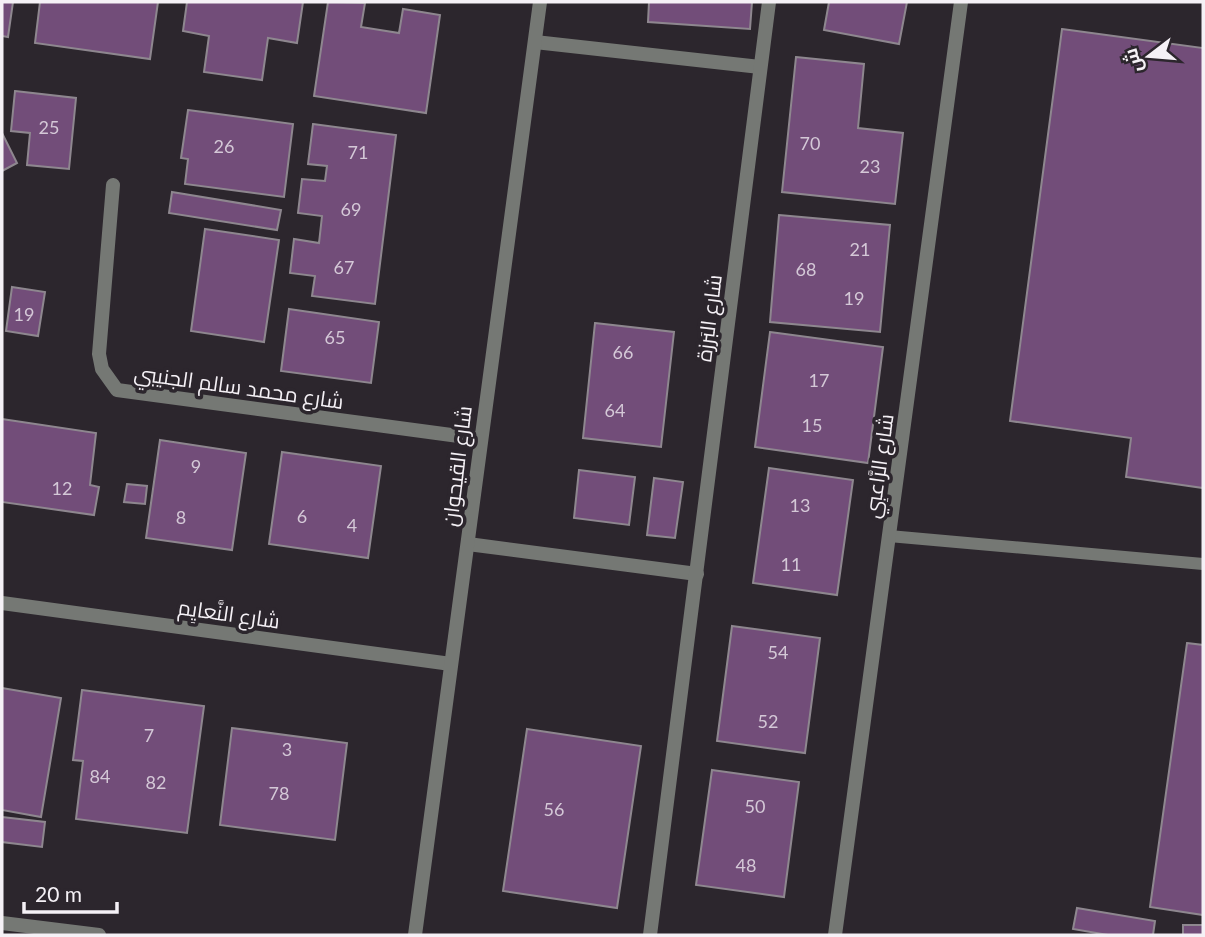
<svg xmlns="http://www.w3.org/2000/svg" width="1205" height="937" font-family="Lato,Cairo,sans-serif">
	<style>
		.building { fill: #724d79; stroke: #8e878f; stroke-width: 2 }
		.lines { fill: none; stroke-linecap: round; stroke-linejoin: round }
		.service { stroke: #757874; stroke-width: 12 }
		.minor { stroke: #757874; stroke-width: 14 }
		.labels { text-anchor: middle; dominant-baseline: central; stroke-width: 7; stroke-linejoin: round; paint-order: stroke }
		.number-label { font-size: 18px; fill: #d4c8d7 }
		.street-label { font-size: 21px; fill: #f5f1f6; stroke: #2c262d }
	</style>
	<rect width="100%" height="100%" fill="#2c262d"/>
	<g class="building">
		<path d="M2,2H13L8,37L2,36Z"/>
		<path d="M40,2H158L150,59L35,43Z"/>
		<path d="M187,2H303L297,43L268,38L262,80L204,72L209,36L183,31Z"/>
		<path d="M328,2L365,3L361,27L399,33L403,9L440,15L426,113L314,96Z"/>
		<path d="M649,2H752L750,29L648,22Z"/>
		<path d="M829,2H907L899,44L824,30Z"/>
		<path d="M1062,29L1203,48V488L1126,477L1131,438L1010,421Z"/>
		<path d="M796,57L864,64L858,128L903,133L895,204L782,192Z"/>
		<path d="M15,91L76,98L69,169L27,165L30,133L11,131Z"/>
		<path d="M188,110L293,124L284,197L185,184L188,159L181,158Z"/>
		<path d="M313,124L396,135L375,304L312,296L315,276L290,273L294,239L319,243L322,216L298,213L302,179L325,181L327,166L308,164Z"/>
		<path d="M2,133L17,163L2,171Z"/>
		<path d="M172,192L281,210L277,230L169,213Z"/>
		<path d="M779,215L890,225L880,332L770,322Z"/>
		<path d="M205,229L279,240L264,342L191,331Z"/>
		<path d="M12,287L45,292L38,336L6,331Z"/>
		<path d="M289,309L379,322L371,383L281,371Z"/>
		<path d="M595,323L674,332L661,447L583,438Z"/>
		<path d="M770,332L883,347L868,463L755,447Z"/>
		<path d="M2,419L96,433L90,485L99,487L94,515L2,502Z"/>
		<path d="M160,440L246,453L232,550L146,538Z"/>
		<path d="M282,452L381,466L368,558L269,544Z"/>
		<path d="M769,468L853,480L837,595L753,583Z"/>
		<path d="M579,470L635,477L629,525L574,518Z"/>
		<path d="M654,478L683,482L675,538L647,535Z"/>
		<path d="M127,484L147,486L145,504L124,502Z"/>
		<path d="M732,626L820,638L805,753L717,741Z"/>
		<path d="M1187,643L1203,645V915L1150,907Z"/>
		<path d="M2,688L61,698L41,817L2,810Z"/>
		<path d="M82,690L204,706L187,833L76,819L83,761L73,760Z"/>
		<path d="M232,728L347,743L335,840L220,825Z"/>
		<path d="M527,729L641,746L617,908L503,891Z"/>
		<path d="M712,770L799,782L784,897L696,885Z"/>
		<path d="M2,817L45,822L42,847L2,842Z"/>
		<path d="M1077,908L1155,921L1153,935H1108L1073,929Z"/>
		<rect x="1183" y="925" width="20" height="10"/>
	</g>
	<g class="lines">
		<path class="service" d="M889,536L1203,564"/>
		<g class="minor">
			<path d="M535,42L760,67"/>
			<path d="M113,185L99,354L102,369L117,390L481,439"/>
			<path d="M468,544L697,574"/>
			<path d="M2,603L451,664"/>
			<path d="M2,923L99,935"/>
			<path d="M415,935L540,2"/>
			<path d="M650,935L769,2"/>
			<path d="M835,935L961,2"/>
		</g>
	</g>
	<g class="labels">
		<g class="number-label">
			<text x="49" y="127">25</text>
			<text x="810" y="143">70</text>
			<text x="224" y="146">26</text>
			<text x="358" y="152">71</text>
			<text x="870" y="166">23</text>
			<text x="351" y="209">69</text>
			<text x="860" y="249">21</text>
			<text x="344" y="267">67</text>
			<text x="806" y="269">68</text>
			<text x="854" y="298">19</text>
			<text x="24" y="314">19</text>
			<text x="335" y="337">65</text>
			<text x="623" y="352">66</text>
			<text x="819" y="380">17</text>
			<text x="615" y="410">64</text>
			<text x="812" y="425">15</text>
			<text x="196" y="466">9</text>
			<text x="62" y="488">12</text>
			<text x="800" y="505">13</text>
			<text x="302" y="516">6</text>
			<text x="181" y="517">8</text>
			<text x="352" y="525">4</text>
			<text x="791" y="564">11</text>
			<text x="778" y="652">54</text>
			<text x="768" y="721">52</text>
			<text x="149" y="735">7</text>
			<text x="287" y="749">3</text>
			<text x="100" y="776">84</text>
			<text x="156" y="782">82</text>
			<text x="279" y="793">78</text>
			<text x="755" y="806">50</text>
			<text x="554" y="809">56</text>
			<text x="746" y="865">48</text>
		</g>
		<g class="street-label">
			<text transform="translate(708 318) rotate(-83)">شارع البَرزة</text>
			<text transform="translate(239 386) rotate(8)">شارع محمد سالم الجنيبي</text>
			<text transform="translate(456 466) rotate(-83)">شارع القيحوان</text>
			<text transform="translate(878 466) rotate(-82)">شارع الرَّاعبِي</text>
			<text transform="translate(229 613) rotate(8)">شارع النَّعايِم</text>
		</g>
	</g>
	<rect width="1205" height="937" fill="none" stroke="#f5f1f6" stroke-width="7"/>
	<g transform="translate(1149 56) rotate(254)" stroke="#2c262d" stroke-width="5" paint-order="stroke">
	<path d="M0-5L12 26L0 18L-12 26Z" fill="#f5f1f6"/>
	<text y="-10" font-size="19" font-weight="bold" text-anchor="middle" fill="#f5f1f6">ش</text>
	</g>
	<path d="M24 902v10h93v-10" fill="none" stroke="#f5f1f6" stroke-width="3.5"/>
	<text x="35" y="902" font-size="21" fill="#f5f1f6" stroke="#2c262d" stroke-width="5" paint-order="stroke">20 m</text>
</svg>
